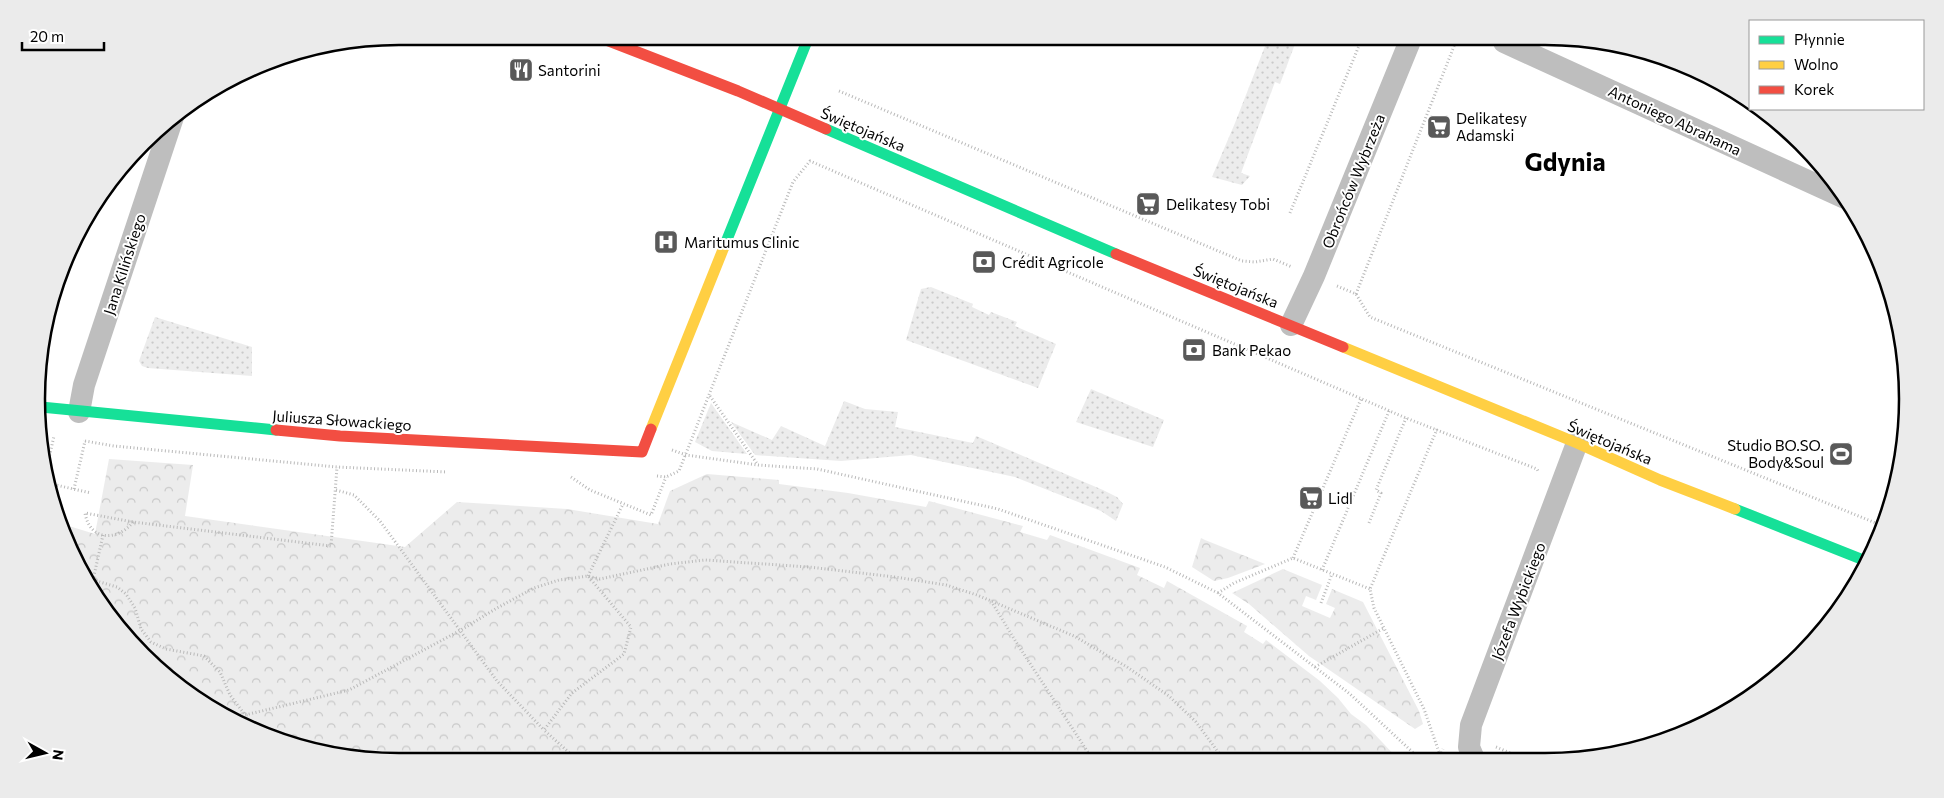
<svg xmlns="http://www.w3.org/2000/svg" width="1944" height="798" font-family="Commissioner,sans-serif">
	<style>
		.grass { fill: url(#grass-dots) }
		.forest { fill: url(#forest-crowns) }
		.lines { fill: none; stroke-linecap: round; stroke-linejoin: round }
		.path { stroke: #b9b9b9; stroke-width: 3; stroke-dasharray: 1 2.5; stroke-linecap: butt }
		.street { stroke: #bebebe; stroke-width: 22 }
		.fast { stroke: #16e098; stroke-width: 11 }
		.slow { stroke: #ffcf43; stroke-width: 11 }
		.jam { stroke: #f24e42; stroke-width: 11 }
		.labels { text-anchor: middle; dominant-baseline: central; stroke-width: 4; stroke-linejoin: round; paint-order: stroke }
		.poi-label { font-size: 15px; fill: #000; stroke: #fff; text-anchor: start }
		.street-label { font-size: 15px; fill: #000; stroke: #fff }
		.town-label { font-size: 25px; font-weight: bold; fill: #000; stroke: #fff }
		.rim { fill: none; stroke: #000; stroke-width: 2.5 }
	</style>
	<defs>
		<pattern id="grass-dots" width="8" height="8" patternUnits="userSpaceOnUse" patternTransform="scale(1.25)"><rect width="8" height="8" fill="#ececec"/><path d="M2 2h.1M6 6h.1" fill="none" stroke="#c9c9c9" stroke-width="1.8" stroke-linecap="round"/></pattern>
		<pattern id="forest-crowns" width="20" height="18" patternUnits="userSpaceOnUse" patternTransform="scale(1.25)"><rect width="20" height="18" fill="#ececec"/><path d="M2 6a3 3 0 1 1 6 0M12 15a3 3 0 1 1 6 0" fill="none" stroke="#c9c9c9"/></pattern>
	</defs>
	<rect width="100%" height="100%" fill="#fff"/>
	<g class="grass">
		<path d="M1269,36H1298L1280,84L1275,82L1241,173L1250,176L1242,185L1212,177L1235,123Z"/>
		<path d="M931,287L973,304L972,307L989,315L991,312L1017,322L1015,326L1056,344L1038,388L906,340L921,289Z"/>
		<path d="M155,317L252,347V376L148,368L142,366L139,361Z"/>
		<path d="M1091,389L1164,420L1153,447L1076,422Z"/>
		<path d="M844,401L865,409L898,412L895,427L973,443L976,436L1103,490L1117,497L1123,504L1116,521L1101,511L1015,477L911,455L841,461L755,455L731,422L772,440L781,426L825,446Z"/>
		<path d="M711,403L747,454L712,451L695,442Z"/>
	</g>
	<g class="forest">
		<path d="M109,459L193,465L185,516L405,547L457,502L567,509L658,524L670,491L707,474L779,480V484L848,493L926,507L929,501L1023,526L1020,532L1047,540L1050,535L1140,568L1137,575L1164,588L1167,581L1247,626L1244,632L1263,644L1266,640L1320,681L1338,698L1351,714L1366,725L1398,759L399,762L283,743L178,687L97,600L64,538L59,523L95,534Z"/>
		<path d="M1201,538L1205,540L1265,564L1228,578L1214,581L1192,567Z"/>
		<path d="M1283,569L1322,585L1316,600L1306,596L1302,606L1330,618L1335,608L1326,604L1332,589L1363,602L1419,711L1423,724L1415,729L1309,656L1249,604L1232,593Z"/>
	</g>
	<g class="lines">
		<g class="path">
			<path d="M839,91L1242,261L1255,262L1273,259L1292,267"/>
			<path d="M1290,213L1363,36"/>
			<path d="M1337,286L1356,294L1370,317L1883,526"/>
			<path d="M1356,294L1458,36"/>
			<path d="M710,396L758,465"/>
			<path d="M1437,429L1370,589L1374,608L1424,709L1440,755"/>
			<path d="M85,441L114,446L337,467L447,472"/>
			<path d="M672,450L686,455L758,465L817,469L998,509L1165,567L1218,593L1350,694L1420,759"/>
			<path d="M45,476L54,436"/>
			<path d="M657,476L666,477L679,471L793,182L810,161L1406,418L1537,469L1538,471"/>
			<path d="M571,477L590,490L651,515L666,477"/>
			<path d="M47,483L91,493"/>
			<path d="M74,489L85,441"/>
			<path d="M336,490L354,495L380,521L497,681L544,730"/>
			<path d="M133,522C118,541 90,542 85,513L133,522L331,546L337,467"/>
			<path d="M1369,523L1381,493L1376,490L1406,418"/>
			<path d="M103,535L93,580L117,587L126,594L135,608L141,629L151,642L166,649L204,656L220,672L230,695L245,715"/>
			<path d="M1293,558L1361,399"/>
			<path d="M1322,570L1389,411"/>
			<path d="M588,576L623,504"/>
			<path d="M87,581L93,580"/>
			<path d="M1218,593L1234,583L1293,558L1370,589"/>
			<path d="M1321,603L1332,574"/>
			<path d="M993,604L1016,642L1093,760"/>
			<path d="M1315,667L1384,628"/>
			<path d="M242,721L245,715L349,690L461,630L497,608L534,588L559,580L588,576L600,579L670,564L705,560L809,567L895,577L946,585L977,595L1074,636L1127,667L1169,696L1196,722L1224,760"/>
			<path d="M1496,747L1525,759"/>
			<path d="M374,758L411,754L444,762"/>
			<path d="M1439,759L1443,749"/>
			<path d="M573,761L574,757L544,730L572,693L624,654L631,627L588,576"/>
			<path d="M757,761L790,759L798,761"/>
		</g>
		<g class="street">
			<path d="M1504,42L1845,198"/>
			<path d="M1291,325L1314,276L1412,36"/>
			<path d="M79,412L84,385L173,117"/>
			<path d="M1474,759L1469,747L1471,725L1577,443"/>
		</g>
		<g class="fast">
			<path d="M826,129L1116,254"/>
			<path d="M724,247L809,36"/>
			<path d="M41,407L276,430"/>
			<path d="M1735,509L1866,561"/>
		</g>
		<g class="slow">
			<path d="M1343,347L1577,443L1660,480L1735,509"/>
			<path d="M651,429L724,247"/>
		</g>
		<g class="jam">
			<path d="M596,36L738,91L826,129"/>
			<path d="M1116,254L1343,347"/>
			<path d="M276,430L340,436L642,452L651,429"/>
		</g>
	</g>
	<defs>
		<symbol id="restaurant-square" viewBox="-11 -11 22 22"><rect x="-9" y="-9" width="18" height="18" rx="4" fill="#595959" stroke="#fff"/><path d="M-5-6h1v4h1v-4h1v4h1v-4h1v5L-1.5 .5V6h-2V.5L-5-1ZM5-6V6H3V1.5H1.5Q1.5-4 5-6Z" fill="#fff"/></symbol>
		<symbol id="supermarket-square" viewBox="-11 -11 22 22"><rect x="-9" y="-9" width="18" height="18" rx="4" fill="#595959" stroke="#fff"/><path d="M-6-5.5h2.5l.6 2H6L4.5 2H-2.5L-4.4-4H-6ZM-1.5 3.2a1.3 1.3 0 1 0 .1 0ZM3 3.2a1.3 1.3 0 1 0 .1 0Z" fill="#fff"/></symbol>
		<symbol id="hospital-square" viewBox="-11 -11 22 22"><rect x="-9" y="-9" width="18" height="18" rx="4" fill="#595959" stroke="#fff"/><path d="M-5-5h3v3.5h4V-5h3V5h-3V1.5h-4V5h-3Z" fill="#fff"/></symbol>
		<symbol id="bank-square" viewBox="-11 -11 22 22"><rect x="-9" y="-9" width="18" height="18" rx="4" fill="#595959" stroke="#fff"/><path d="M-6-4H6V4H-6ZM0-2.3a2.3 2.3 0 1 0 0 4.6a2.3 2.3 0 1 0 0-4.6Z" fill="#fff"/></symbol>
		<symbol id="stadium-square" viewBox="-11 -11 22 22"><rect x="-9" y="-9" width="18" height="18" rx="4" fill="#595959" stroke="#fff"/><path d="M0-5a6.5 5 0 1 0 0 10a6.5 5 0 1 0 0-10ZM-3.5-1.8h7v3.6h-7Z" fill="#fff"/></symbol>
	</defs>
	<g fill-rule="evenodd">
		<use href="#restaurant-square" x="507" y="56" width="28" height="28"/>
		<use href="#supermarket-square" x="1425" y="113" width="28" height="28"/>
		<use href="#supermarket-square" x="1134" y="190" width="28" height="28"/>
		<use href="#hospital-square" x="652" y="228" width="28" height="28"/>
		<use href="#bank-square" x="970" y="248" width="28" height="28"/>
		<use href="#bank-square" x="1180" y="336" width="28" height="28"/>
		<use href="#stadium-square" x="1827" y="440" width="28" height="28"/>
		<use href="#supermarket-square" x="1297" y="484" width="28" height="28"/>
	</g>
	<g class="labels">
		<g class="poi-label">
			<text x="538" y="70">Santorini</text>
			<text x="1456" y="118">Delikatesy<tspan x="1456" dy="17">Adamski</tspan></text>
			<text x="1166" y="204">Delikatesy Tobi</text>
			<text x="684" y="242">Maritumus Clinic</text>
			<text x="1002" y="262">Crédit Agricole</text>
			<text x="1212" y="350">Bank Pekao</text>
			<text x="1824" y="445" text-anchor="end">Studio BO.SO.<tspan x="1824" dy="17">Body&amp;Soul</tspan></text>
			<text x="1328" y="498">Lidl</text>
		</g>
		<g class="street-label">
			<text transform="translate(1675 120) rotate(25)">Antoniego Abrahama</text>
			<text transform="translate(863 129) rotate(23)">Świętojańska</text>
			<text transform="translate(1353 181) rotate(-68)">Obrońców Wybrzeża</text>
			<text transform="translate(124 264) rotate(-72)">Jana Kilińskiego</text>
			<text transform="translate(1236 286) rotate(22)">Świętojańska</text>
			<text transform="translate(342 420) rotate(4)">Juliusza Słowackiego</text>
			<text transform="translate(1610 442) rotate(23)">Świętojańska</text>
			<text transform="translate(1518 601) rotate(-69)">Józefa Wybickiego</text>
		</g>
		<g class="town-label">
			<text x="1565" y="161">Gdynia</text>
		</g>
	</g>
	<path d="M0 0H1944V798H0ZM399 45H1545A354 354 0 0 1 1899 399V399A354 354 0 0 1 1545 753H399A354 354 0 0 1 45 399V399A354 354 0 0 1 399 45Z" fill="#ebebeb" fill-rule="evenodd"/>
	<path class="rim" d="M399 45H1545A354 354 0 0 1 1899 399V399A354 354 0 0 1 1545 753H399A354 354 0 0 1 45 399V399A354 354 0 0 1 399 45Z"/>
	<rect x="1749" y="20" width="175" height="90" fill="#ffffff" stroke="#999999"/>
	<rect x="1759" y="36" width="25" height="8" fill="#16e098" stroke="#999999"/>
	<text x="1794" y="45" font-size="15" fill="#000000">Płynnie</text>
	<rect x="1759" y="61" width="25" height="8" fill="#ffcf43" stroke="#999999"/>
	<text x="1794" y="70" font-size="15" fill="#000000">Wolno</text>
	<rect x="1759" y="86" width="25" height="8" fill="#f24e42" stroke="#999999"/>
	<text x="1794" y="95" font-size="15" fill="#000000">Korek</text>
	<g transform="translate(45 753) rotate(98)" stroke="#ffffff" stroke-width="4" paint-order="stroke">
	<path d="M0-4L9 19L0 12L-9 19Z" fill="#000000"/>
	<text y="-8" font-size="14" font-weight="bold" text-anchor="middle" fill="#000000">N</text>
	</g>
	<path d="M22 42v8h82v-8" fill="none" stroke="#000000" stroke-width="2.5"/>
	<text x="30" y="42" font-size="15" fill="#000000" stroke="#ffffff" stroke-width="4" paint-order="stroke">20 m</text>
</svg>
